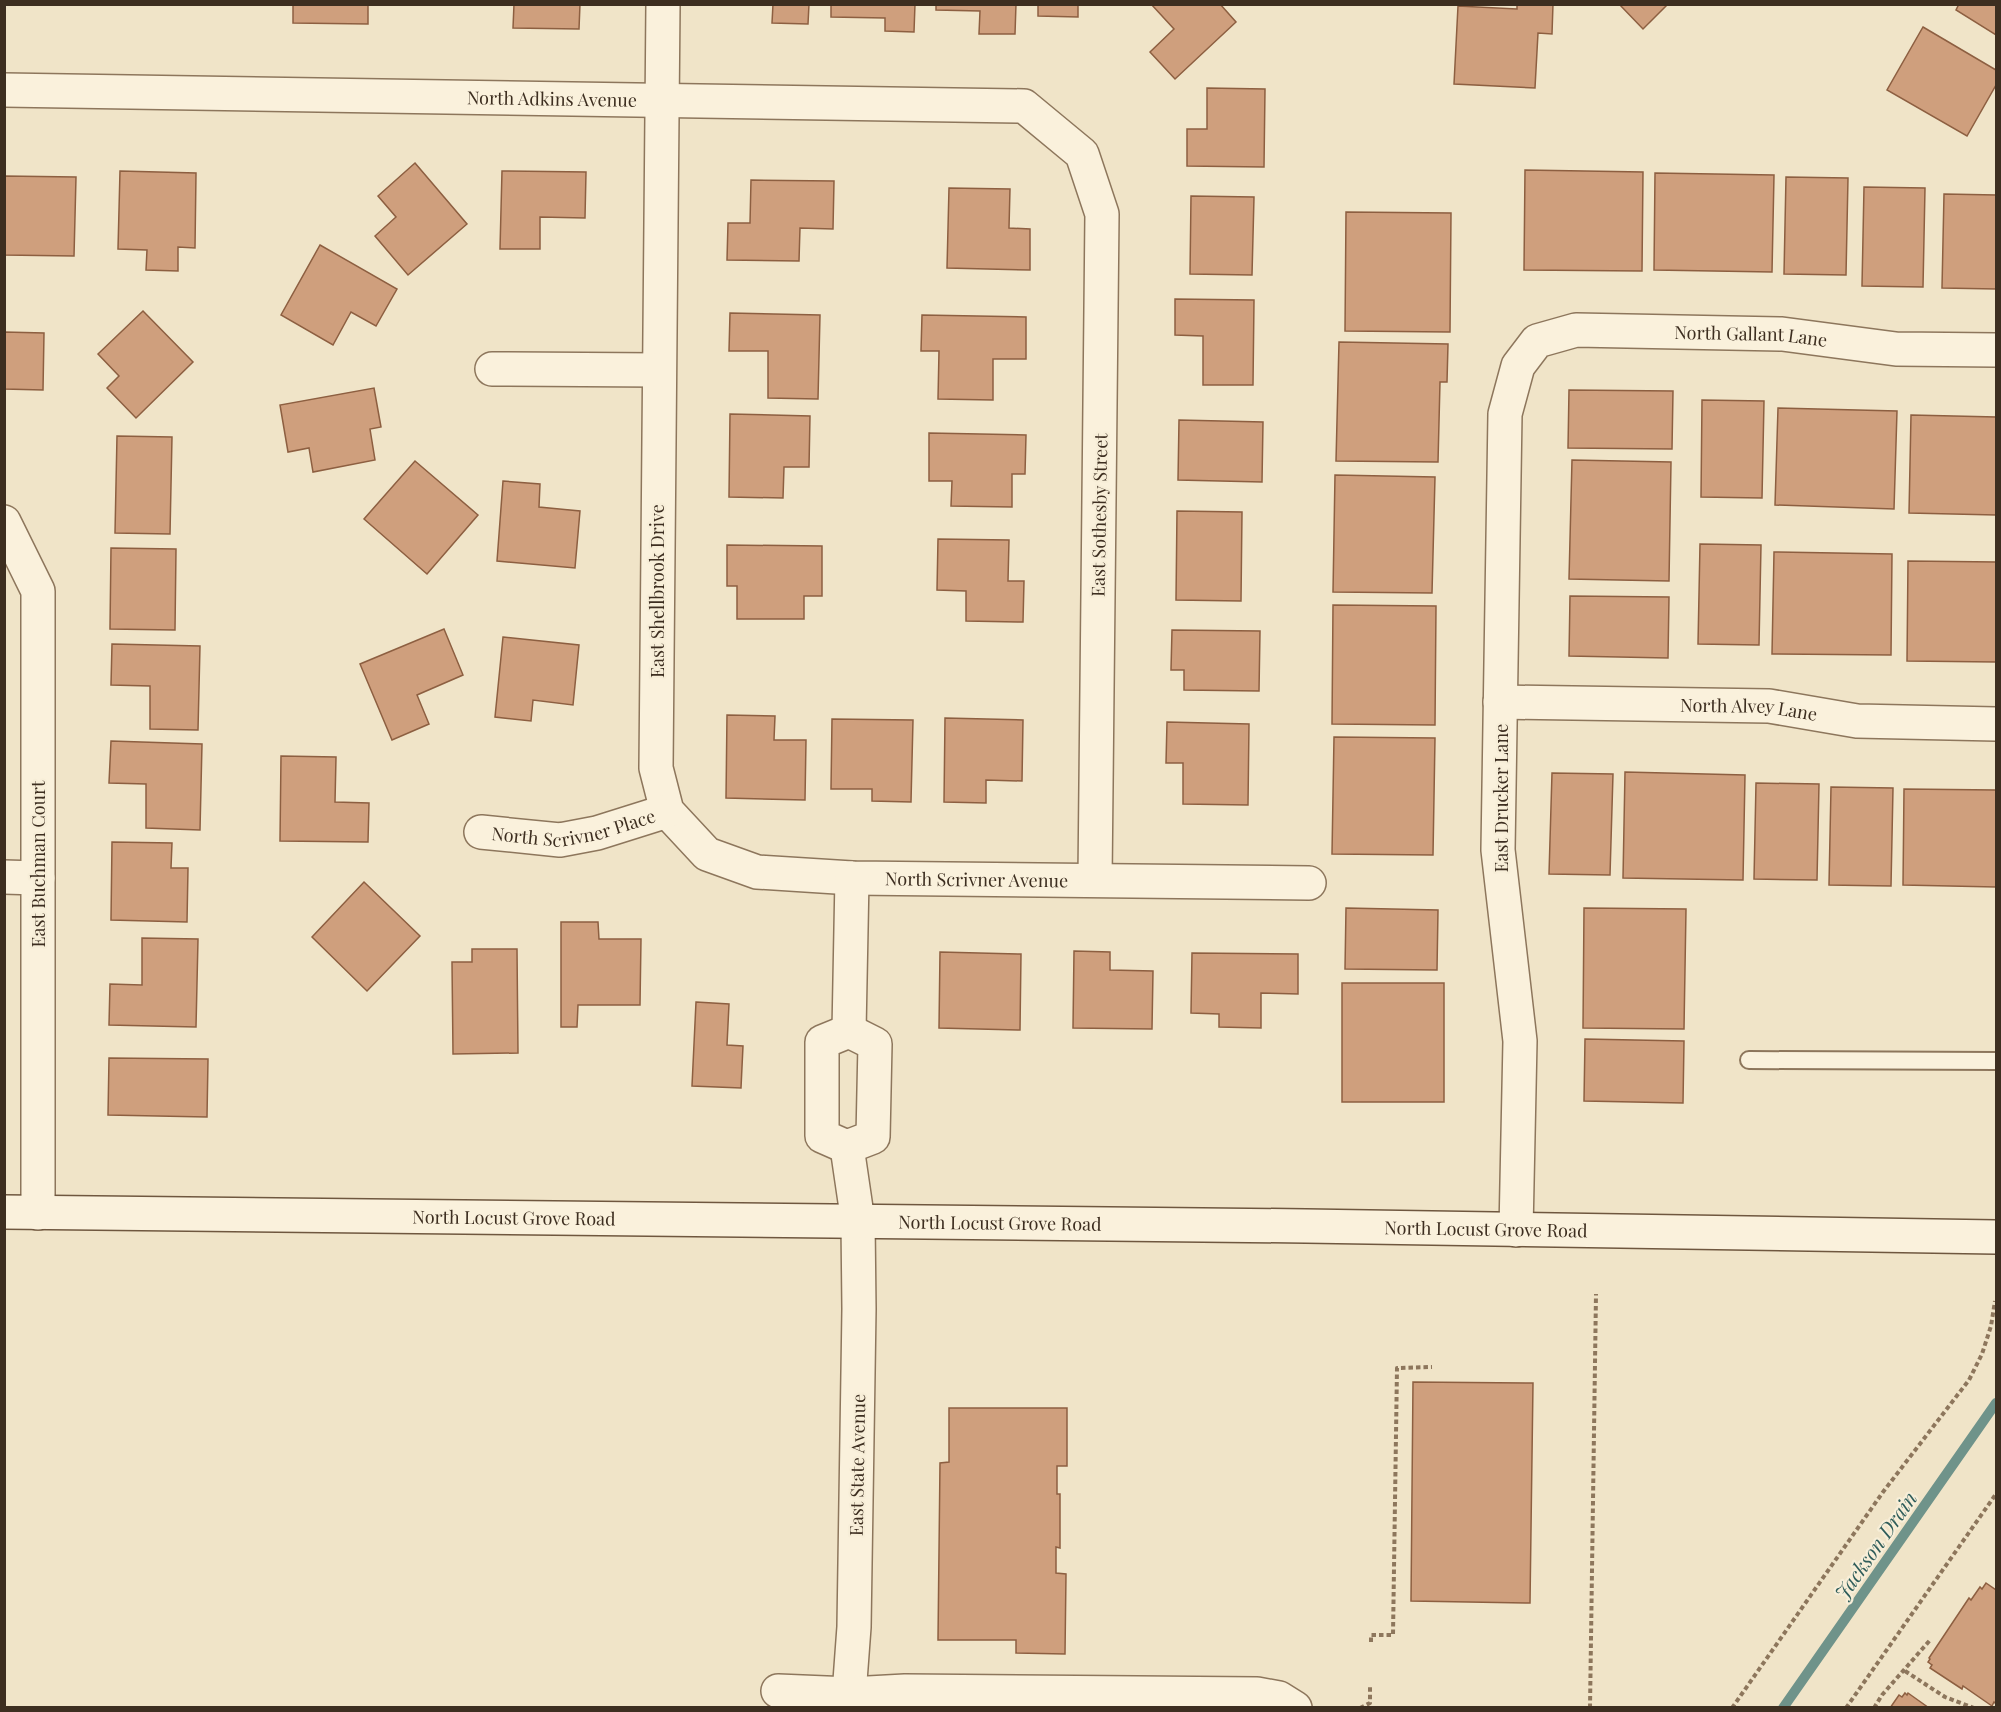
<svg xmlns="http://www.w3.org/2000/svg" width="2001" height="1712" font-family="'Playfair Display',serif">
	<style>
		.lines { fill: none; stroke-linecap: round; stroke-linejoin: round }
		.stream { stroke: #6f938a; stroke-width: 10 }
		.building { fill: #cf9f7d; stroke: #8d5f41; stroke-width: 1.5 }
		.lane-casing { stroke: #8d765c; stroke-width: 20 }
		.street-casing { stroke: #8d765c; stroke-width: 36 }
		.secondary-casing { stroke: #6f573f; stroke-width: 36 }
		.path { stroke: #8d765c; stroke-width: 4; stroke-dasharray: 4.5 3; stroke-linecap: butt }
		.lane { stroke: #faf1dc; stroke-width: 16 }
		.street { stroke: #faf1dc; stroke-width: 33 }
		.secondary { stroke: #faf1dc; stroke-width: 33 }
		.labels { text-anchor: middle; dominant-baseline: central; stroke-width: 4.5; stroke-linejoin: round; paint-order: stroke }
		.street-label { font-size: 18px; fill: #3d2e20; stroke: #f7eed8 }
		.water-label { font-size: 20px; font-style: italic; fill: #2f5d5a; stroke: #f7eed8 }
	</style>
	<rect width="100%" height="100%" fill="#f0e4c8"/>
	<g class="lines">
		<path class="stream" d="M1783,1708L1996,1403"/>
	</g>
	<g class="building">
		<path d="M293,4H368V24L293,23Z"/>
		<path d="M514,4H580L579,29L513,28Z"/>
		<path d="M773,4H809L808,24L772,23Z"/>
		<path d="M831,4H915L914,32L885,31V18L831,17Z"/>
		<path d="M936,4H1016L1015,34H979L980,11L936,10Z"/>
		<path d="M1038,4H1078V17L1038,16Z"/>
		<path d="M1151,4H1220L1236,22L1175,79L1150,52L1174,29Z"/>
		<path d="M1517,4H1553L1552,34L1538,33L1535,88L1454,84L1458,6L1517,9Z"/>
		<path d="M1619,4H1668L1643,29Z"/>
		<path d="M1959,4H1996V35L1956,10Z"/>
		<path d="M1923,27L1996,70V85L1967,136L1887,90Z"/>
		<path d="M1207,88L1265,89L1264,167L1187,166V129H1207Z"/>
		<path d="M415,163L467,224L408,275L375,236L396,217L378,196Z"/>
		<path d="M1525,170L1643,172L1642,271L1524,270Z"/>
		<path d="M120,171L196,173L195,248L178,247V271L146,270L147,250L118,249Z"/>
		<path d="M502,171L586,172L585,218L540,217V249H500Z"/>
		<path d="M1655,173L1774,175L1772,272L1654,270Z"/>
		<path d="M4,176L76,177L74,256L4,255Z"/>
		<path d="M1786,177L1848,178L1846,275L1784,274Z"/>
		<path d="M751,180L834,181L833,229L800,228L799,261L727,260L728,223H750Z"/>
		<path d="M1864,187L1925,188L1923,287L1862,286Z"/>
		<path d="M949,188L1010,189L1009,228L1030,229V270L947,268Z"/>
		<path d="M1944,194L1996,195V289L1942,288Z"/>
		<path d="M1191,196L1254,197L1252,275L1190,274Z"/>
		<path d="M1346,212L1451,213L1450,332L1345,331Z"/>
		<path d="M320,245L397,289L376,326L351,312L333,345L281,315Z"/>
		<path d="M1175,299L1254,300L1253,385H1203V336L1175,335Z"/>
		<path d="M143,311L193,362L136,418L107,388L119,376L98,354Z"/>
		<path d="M730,313L820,315L818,399L768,398V351H729Z"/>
		<path d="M922,315L1026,317V359H993V400L938,399L939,351H921Z"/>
		<path d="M4,332L44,333L43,390L4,389Z"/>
		<path d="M1339,342L1448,344L1447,382H1440L1438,462L1336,461Z"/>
		<path d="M374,388L381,427L370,429L375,460L313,472L309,448L288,452L280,405Z"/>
		<path d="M1569,390L1673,391L1672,449L1568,448Z"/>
		<path d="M1702,400L1764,401L1762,498L1701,497Z"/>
		<path d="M1778,408L1897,411L1894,509L1775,505Z"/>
		<path d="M730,414L810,416L809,467H784L783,498L729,497Z"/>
		<path d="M1911,415L1996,417V515L1909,513Z"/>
		<path d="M1179,420L1263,422L1262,482L1178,480Z"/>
		<path d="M929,433L1026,435L1025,474H1012V507L951,506L952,481H929Z"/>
		<path d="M117,436L172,437L170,534L115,533Z"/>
		<path d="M1572,460L1671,462L1669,581L1569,579Z"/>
		<path d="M415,461L478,515L427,574L364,519Z"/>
		<path d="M1335,475L1435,477L1432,593L1333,592Z"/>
		<path d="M503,481L540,484L539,507L580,511L575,568L497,561Z"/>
		<path d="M1177,511L1242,512L1241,601L1176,600Z"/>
		<path d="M938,539L1009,540L1008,581H1024L1023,622L966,621V591L937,590Z"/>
		<path d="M1700,544L1761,545L1759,645L1698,644Z"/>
		<path d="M727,545L822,546V596H804V619H737V586H727Z"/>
		<path d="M111,548L176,549L175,630L110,629Z"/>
		<path d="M1774,552L1892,554L1891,655L1772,654Z"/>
		<path d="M1908,561L1996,562V662L1907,661Z"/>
		<path d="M1570,596L1669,597L1668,658L1569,656Z"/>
		<path d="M1333,605L1436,606L1435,725L1332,724Z"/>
		<path d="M444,629L463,675L417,695L429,724L392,740L360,664Z"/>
		<path d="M1172,630L1260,631L1259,691L1184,690V670H1171Z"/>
		<path d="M503,637L579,645L573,705L533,700L531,721L495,717Z"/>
		<path d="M112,644L200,646L198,730L150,729V686L111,685Z"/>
		<path d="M727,715L775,716L774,740H806L805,800L726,798Z"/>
		<path d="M945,718L1023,720L1022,781L986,780V803L944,802Z"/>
		<path d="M832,719L913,720L911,802L872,801V789H831Z"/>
		<path d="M1167,722L1249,724L1248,805L1183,804V763H1166Z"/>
		<path d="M1334,737L1435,738L1433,855L1332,854Z"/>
		<path d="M111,741L202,744L200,830L146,828V784L109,783Z"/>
		<path d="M281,756L336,757L335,802L369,803L368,842L280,841Z"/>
		<path d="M1625,772L1745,775L1743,880L1623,878Z"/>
		<path d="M1552,773L1613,774L1610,875L1549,874Z"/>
		<path d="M1756,783L1819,784L1817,880L1754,879Z"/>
		<path d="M1831,787L1893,788L1891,886L1829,885Z"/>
		<path d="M1904,789L1996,790V887L1903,885Z"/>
		<path d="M112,842L172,843L171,868H188L187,922L111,920Z"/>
		<path d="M364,882L420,936L367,991L312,937Z"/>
		<path d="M1346,908L1438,910L1437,970L1345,969Z"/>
		<path d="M1584,908L1686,909L1684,1029L1583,1028Z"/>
		<path d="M561,922H598L599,939H641L640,1005H578L577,1027H561Z"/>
		<path d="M142,938L198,939L196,1027L109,1025L110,984L142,985Z"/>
		<path d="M472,949H517L518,1053L453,1054L452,962H472Z"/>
		<path d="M1074,951L1110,952V970L1153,971L1152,1029L1073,1028Z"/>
		<path d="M940,952L1021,954L1020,1030L939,1028Z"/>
		<path d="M1192,953L1298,954V994L1261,993V1028L1219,1027V1014L1191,1013Z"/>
		<rect x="1342" y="983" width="102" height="119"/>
		<path d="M696,1002L729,1004L727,1045L743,1046L741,1088L692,1086Z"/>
		<path d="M1585,1039L1684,1041L1683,1103L1584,1101Z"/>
		<path d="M109,1058L208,1059L207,1117L108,1115Z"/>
		<path d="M1413,1382L1533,1383L1530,1603L1411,1601Z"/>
		<path d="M949,1408H1067V1466H1057V1494H1060V1548L1056,1547V1573L1066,1574L1065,1654L1016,1653V1640H938L940,1463L949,1462Z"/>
		<path d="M1986,1583L1996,1590V1704L1994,1702L1992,1706L1963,1686L1962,1689L1930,1668L1932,1665L1928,1662L1930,1659L1929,1658L1969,1598L1971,1600L1980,1587L1982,1589Z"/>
		<path d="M1905,1693L1907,1695L1908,1693L1929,1708H1890L1899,1695L1902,1697Z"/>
	</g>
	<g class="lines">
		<defs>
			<path id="lane" d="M1749,1060L1996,1061"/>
			<g id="street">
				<path id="s1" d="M663,4L656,768L667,811L707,854L757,872L852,878L1309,883"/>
				<path id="s2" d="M4,90L1024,106L1082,154L1102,214L1095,880"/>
				<path d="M492,369L659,370"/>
				<path d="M4,522L38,591V1213"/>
				<path id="s3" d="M1500,702L1769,706L1857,721L1996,724"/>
				<path id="s4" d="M481,832L560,840L597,833L667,811"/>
				<path d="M4,877L38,878"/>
				<path d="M849,1031L875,1044L873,1137L847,1147L822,1136V1042Z"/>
				<path d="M849,1031L852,878"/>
				<path d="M847,1147L858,1222L859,1309L854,1627L848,1708"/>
				<path id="s5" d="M1516,1230L1520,1041L1498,850L1505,414L1518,366L1537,341L1576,330L1782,334L1896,349L1996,350"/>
				<path d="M778,1691L850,1694L905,1691L1257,1694L1279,1698L1295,1708"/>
			</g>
			<g id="secondary">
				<path id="s6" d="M4,1212L1306,1226L1996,1237"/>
			</g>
		</defs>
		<use href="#lane" class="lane-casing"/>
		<use href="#street" class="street-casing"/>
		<use href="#secondary" class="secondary-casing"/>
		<g class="path">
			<path d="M1371,1642V1635H1393L1397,1368L1432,1367"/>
			<path d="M1905,1671L1945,1697L1974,1708"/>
			<path d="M1360,1708L1370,1703V1686"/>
			<path d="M1590,1708L1596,1294"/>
			<path d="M1732,1708L1883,1492L1969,1380L1982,1354L1991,1326L1995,1301"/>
			<path d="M1846,1708L1996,1494"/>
			<path d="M1874,1708L1882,1695L1931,1639"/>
		</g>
		<use href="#lane" class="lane"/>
		<use href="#street" class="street"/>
		<use href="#secondary" class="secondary"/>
	</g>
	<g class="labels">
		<g class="street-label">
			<text stroke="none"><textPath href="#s2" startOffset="548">North Adkins Avenue</textPath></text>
			<text stroke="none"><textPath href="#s5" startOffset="1114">North Gallant Lane</textPath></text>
			<text transform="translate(1099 515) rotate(-89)">East Sothesby Street</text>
			<text transform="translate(657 591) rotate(-90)">East Shellbrook Drive</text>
			<text stroke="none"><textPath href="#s3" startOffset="249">North Alvey Lane</textPath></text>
			<text transform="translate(1501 798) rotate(-90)">East Drucker Lane</text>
			<text stroke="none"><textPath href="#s4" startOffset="94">North Scrivner Place</textPath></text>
			<text transform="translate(38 864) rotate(-90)">East Buchman Court</text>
			<text stroke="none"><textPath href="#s1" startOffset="1140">North Scrivner Avenue</textPath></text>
			<text stroke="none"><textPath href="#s6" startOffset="510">North Locust Grove Road</textPath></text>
			<text stroke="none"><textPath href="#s6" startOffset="996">North Locust Grove Road</textPath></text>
			<text stroke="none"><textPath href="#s6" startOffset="1482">North Locust Grove Road</textPath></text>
			<text transform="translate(857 1465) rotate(-89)">East State Avenue</text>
		</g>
		<g class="water-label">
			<text transform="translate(1875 1545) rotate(-55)">Jackson Drain</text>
		</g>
	</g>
	<rect width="2001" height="1712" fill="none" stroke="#3d2e20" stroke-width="12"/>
</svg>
